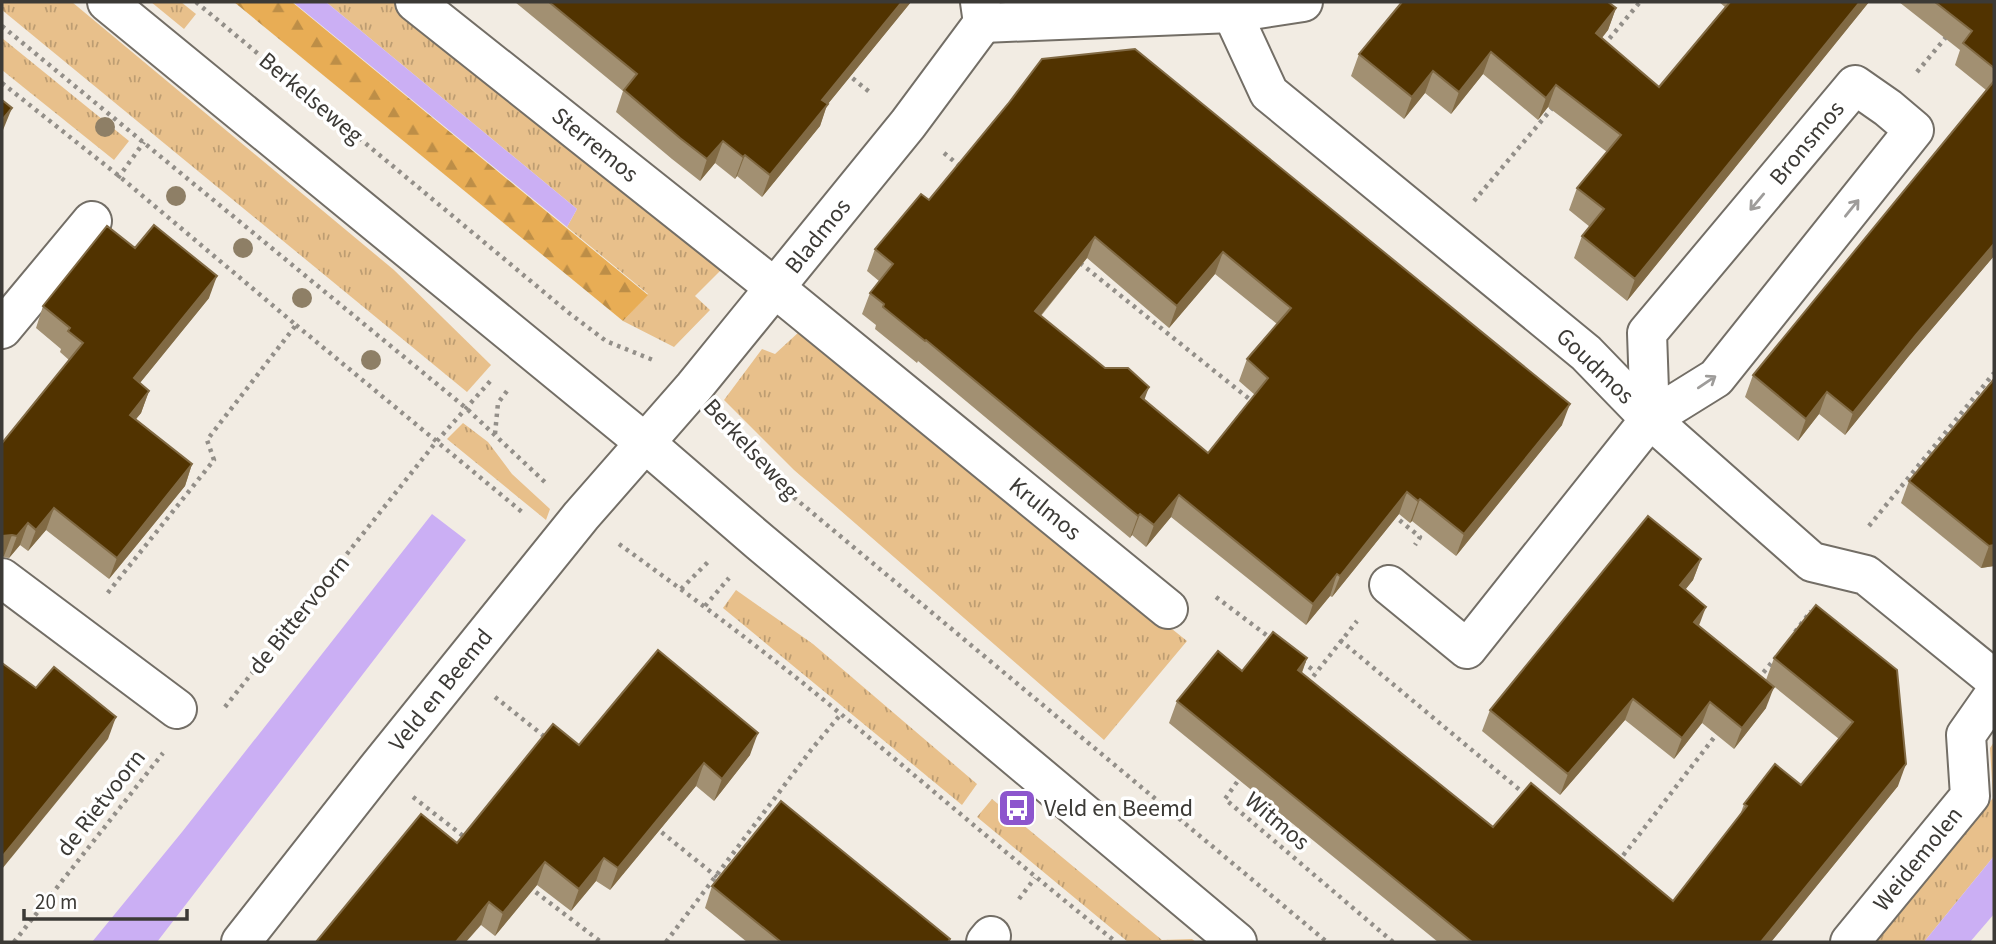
<svg xmlns="http://www.w3.org/2000/svg" width="1996" height="944" font-family="'Source Sans 3',sans-serif">
	<style>
		.grass { fill: url(#grass-tufts) }
		.forest { fill: url(#forest-firs) }
		.water { fill: #cbaff4 }
		.lines { fill: none; stroke-linecap: round; stroke-linejoin: round }
		.minor-casing { stroke: #736e66; stroke-width: 42 }
		.path { stroke: #938f89; stroke-width: 4.5; stroke-dasharray: 3.5 5; stroke-linecap: butt }
		.minor { stroke: #fff; stroke-width: 38 }
		.tree { fill: #8e7f66 }
		.wall { fill: #a29072; fill-rule: evenodd }
		.shaded-wall { fill: #816a44 }
		.building { fill: #513300; stroke: #816a44; stroke-width: 2; fill-rule: evenodd }
		.oneway { stroke: #9e9c9a }
		.labels { text-anchor: middle; dominant-baseline: central; stroke-width: 7; stroke-linejoin: round; paint-order: stroke }
		.street-label { font-size: 24px; fill: #3c3a36; stroke: #fff }
		.poi-label { font-size: 24px; fill: #3c3a36; stroke: #fff; text-anchor: start }
	</style>
	<defs>
		<pattern id="grass-tufts" width="24" height="20" patternUnits="userSpaceOnUse" patternTransform="scale(1.75)"><rect width="24" height="20" fill="#e8c08b"/><path d="M3 7l-1-3M5 7V3M7 7l1-3M15 17l-1-3M17 17v-4M19 17l1-3" fill="none" stroke="#bd9d72"/></pattern>
		<pattern id="forest-firs" width="22" height="20" patternUnits="userSpaceOnUse" patternTransform="scale(1.75)"><rect width="22" height="20" fill="#e8ad55"/><path d="M5 1l3.5 6h-7zM16 11l3.5 6h-7z" fill="#bd8e47"/></pattern>
	</defs>
	<rect width="100%" height="100%" fill="#f2ece3"/>
	<g class="grass">
		<path d="M2,2H72L394,270L491,365L467,392L2,10Z"/>
		<path d="M151,2H181L196,14L184,29Z"/>
		<path d="M326,2H401L726,265L695,296L710,310L674,347L623,321L648,294L567,227L577,209Z"/>
		<path d="M2,38L129,141L114,160L2,70Z"/>
		<path d="M800,331L1187,641L1104,740L794,470L724,400L762,349L775,354Z"/>
		<path d="M463,423L488,442L512,474L550,509L546,520L447,439Z"/>
		<path d="M736,590L813,644L977,784L962,805L723,608Z"/>
		<path d="M1994,742V856L1924,942H1875L1993,798L1990,748Z"/>
		<path d="M992,799L1162,940L1192,939L1196,942H1128L977,817Z"/>
	</g>
	<path class="forest" d="M234,2H292L648,295L623,321Z"/>
	<g class="water">
		<path d="M293,2H326L577,209L567,227Z"/>
		<path d="M432,514L466,540L157,942H92L182,832Z"/>
		<path d="M1994,856V914L1970,942H1924Z"/>
	</g>
	<g class="lines">
		<defs>
			<g id="minor">
				<path d="M107,2L644,442L760,542L1237,942"/>
				<path d="M415,2L775,288L1168,609"/>
				<path d="M980,2L983,23L1232,13L1303,2"/>
				<path d="M1232,13L1269,93L1586,353L1650,419L1812,562L1866,575L1994,679"/>
				<path d="M2,329L92,221"/>
				<path d="M2,578L177,709"/>
				<path d="M1389,585L1467,649L1650,419L1716,378L1914,130L1888,108L1855,85L1647,333L1650,419"/>
				<path d="M241,942L377,769L581,516L694,387L908,124L983,23"/>
				<path d="M986,942L991,936"/>
				<path d="M1850,942L1970,796L1966,735L1994,695"/>
			</g>
		</defs>
		<use href="#minor" class="minor-casing"/>
		<g class="path">
			<path d="M196,2L569,313L606,341L653,360"/>
			<path d="M2,26L466,408L548,485"/>
			<path d="M1604,45L1640,2"/>
			<path d="M1917,72L1947,36"/>
			<path d="M846,73L872,94"/>
			<path d="M2,83L119,176L296,325L207,440L214,460L106,595"/>
			<path d="M944,153L961,167"/>
			<path d="M118,178L144,142"/>
			<path d="M1474,201L1554,106"/>
			<path d="M1080,263L1253,402"/>
			<path d="M296,325L522,512"/>
			<path d="M725,422L779,485L1327,942"/>
			<path d="M495,434L498,403L507,391"/>
			<path d="M1393,515L1420,537L1415,545"/>
			<path d="M1869,526L1994,373"/>
			<path d="M619,544C695,599 770,655 842,715C934,791 1023,868 1116,942"/>
			<path d="M681,589L710,560"/>
			<path d="M1216,597L1273,640"/>
			<path d="M705,606L729,578"/>
			<path d="M1795,632L1811,611"/>
			<path d="M1340,640L1527,796"/>
			<path d="M1302,662L1316,672"/>
			<path d="M1758,679L1777,656"/>
			<path d="M1308,683L1357,621"/>
			<path d="M495,697L545,737"/>
			<path d="M225,707L436,442L493,378"/>
			<path d="M1242,775L1225,799L1393,942"/>
			<path d="M413,797L467,839"/>
			<path d="M655,827L717,877"/>
			<path d="M1618,862L1719,731"/>
			<path d="M529,887L601,942"/>
			<path d="M1019,899L1035,878"/>
			<path d="M14,942L163,753"/>
			<path d="M666,942L811,750L841,714"/>
		</g>
		<use href="#minor" class="minor"/>
	</g>
	<g class="tree">
		<circle cx="105" cy="127" r="10"/>
		<circle cx="176" cy="196" r="10"/>
		<circle cx="243" cy="248" r="10"/>
		<circle cx="302" cy="298" r="10"/>
		<circle cx="371" cy="360" r="10"/>
	</g>
	<g class="wall">
		<path d="M515,2H911L827,105L820,126L762,197L737,176L735,179L715,163L700,181L672,159L616,112L623,91Z"/>
		<path d="M1719,2H1869L1627,301L1574,258L1582,236L1590,227L1569,210L1577,188L1607,152L1548,107L1538,120L1483,74L1451,114L1425,93L1404,119L1351,76L1359,54L1616,8L1608,30L1602,38L1659,87L1725,7Z"/>
		<path d="M1899,2H1994V256L1908,357L1845,435L1819,414L1798,441L1745,397L1753,375L1986,90L1955,65L1960,50Z"/>
		<path d="M1008,104L1562,425L1456,556L1412,521L1410,523L1399,514L1332,597L1330,596L1306,625L1171,517L1146,547L1132,535L1130,538L918,361L917,363L875,329L876,325L862,314L870,293L879,281L867,271L875,249L929,200ZM1087,258L1169,328L1215,274L1277,324L1247,359L1239,381L1255,395L1208,453L1041,316Z"/>
		<path d="M135,248L209,298L140,383L149,391L141,413L136,419L192,464L185,486L109,579L46,530L28,551L20,545L9,558L2,557V443L69,360L60,352L61,349L36,328L43,306Z"/>
		<path d="M1994,379V566L1981,568L1901,503L1909,481Z"/>
		<path d="M1701,559L1693,580L1685,590L1699,626L1766,708L1734,749L1702,723L1674,759L1625,720L1560,795L1482,731L1490,710Z"/>
		<path d="M1816,605L1898,786L1771,942H1438L1169,723L1177,701L1242,671L1307,658L1302,673L1493,827L1673,901L1739,818L1744,804L1801,785L1839,739L1766,680L1774,658Z"/>
		<path d="M579,745L750,755L714,801L696,786L610,890L596,881L571,911L537,885L495,936L481,925L457,843Z"/>
		<path d="M712,886L950,939L949,942H747L705,908Z"/>
	</g>
	<g class="shaded-wall">
		<path d="M902,2H911L827,105L820,126L762,197L770,175L822,100Z"/>
		<path d="M1860,2H1869L1627,301L1635,279Z"/>
		<path d="M1616,8L1608,30L1588,55L1596,33Z"/>
		<path d="M1491,52L1483,74L1451,114L1459,92Z"/>
		<path d="M1433,71L1425,93L1404,119L1412,97Z"/>
		<path d="M1556,85L1548,107L1538,120L1546,98Z"/>
		<path d="M12,108L3,130L2,132V120Z"/>
		<path d="M723,141L715,163L700,181L707,159Z"/>
		<path d="M745,155L737,176L735,179L743,157Z"/>
		<path d="M1095,237L1087,258L1027,332L1035,311Z"/>
		<path d="M1994,244V256L1908,357L1845,435L1853,413L1916,335Z"/>
		<path d="M1223,252L1215,274L1169,328L1177,306Z"/>
		<path d="M217,276L209,298L126,400L134,378Z"/>
		<path d="M1149,387L1141,409V397Z"/>
		<path d="M149,391L141,413L122,436L130,415Z"/>
		<path d="M1827,392L1819,414L1798,441L1806,419Z"/>
		<path d="M1570,404L1562,425L1456,556L1464,534Z"/>
		<path d="M192,464L185,486L109,579L117,558Z"/>
		<path d="M1407,492L1399,514L1332,597L1340,576Z"/>
		<path d="M1179,495L1171,517L1146,547L1154,525Z"/>
		<path d="M1420,499L1412,521L1410,523L1418,501Z"/>
		<path d="M54,508L46,530L28,551L36,530Z"/>
		<path d="M1140,514L1132,535L1130,538L1138,516Z"/>
		<path d="M28,523L20,545L9,558L17,536Z"/>
		<path d="M12,535L4,556L2,557V536Z"/>
		<path d="M1994,545V566L1981,568L1989,546Z"/>
		<path d="M1701,559L1693,580L1672,606L1680,585Z"/>
		<path d="M1337,574L1330,596L1306,625L1313,604Z"/>
		<path d="M1706,607L1698,628L1694,622Z"/>
		<path d="M1307,658L1299,680L1298,670Z"/>
		<path d="M1774,687L1766,708L1734,749L1742,728Z"/>
		<path d="M1633,699L1625,720L1560,795L1568,774Z"/>
		<path d="M1710,702L1702,723L1674,759L1682,738Z"/>
		<path d="M116,717L108,739L2,869V857Z"/>
		<path d="M758,733L750,755L714,801L722,779Z"/>
		<path d="M704,763L696,786L610,890L618,868Z"/>
		<path d="M1906,764L1898,786L1771,942H1761Z"/>
		<path d="M604,858L596,881L571,911L579,889Z"/>
		<path d="M545,862L537,885L495,936L503,913Z"/>
		<path d="M489,902L481,925L466,942H456Z"/>
	</g>
	<g class="building">
		<path d="M549,2H902L822,100L828,104L770,175L745,155L743,157L723,141L707,159L680,138L624,90L637,74Z"/>
		<path d="M1402,2H1608L1616,8L1596,33L1659,87L1730,2H1860L1635,279L1582,236L1604,209L1577,188L1621,135L1556,85L1546,98L1491,52L1459,92L1433,71L1412,97L1359,54Z"/>
		<path d="M1935,2H1994V68L1963,43L1972,31Z"/>
		<path d="M1135,49L1570,404L1464,534L1420,499L1418,501L1407,492L1340,576L1337,574L1313,604L1179,495L1154,525L1140,514L1138,516L926,340L925,341L883,307L884,304L870,293L893,264L875,249L921,194L929,200L1008,104L1042,59ZM1095,237L1177,306L1223,252L1291,308L1247,359L1268,378L1208,453L1141,397L1149,387L1128,368H1105L1035,311Z"/>
		<path d="M1994,81V244L1916,335L1853,413L1827,392L1806,419L1753,375Z"/>
		<path d="M2,100L12,108L2,120Z"/>
		<path d="M154,225L217,276L134,378L149,391L130,415L192,464L117,558L54,508L36,530L28,523L17,536L12,535L2,536V443L83,343L68,331L70,328L43,306L107,226L135,248Z"/>
		<path d="M1994,379V545L1989,546L1909,481Z"/>
		<path d="M1648,516L1701,559L1680,585L1706,607L1694,622L1774,687L1742,728L1710,702L1682,738L1633,699L1568,774L1490,710Z"/>
		<path d="M1816,605L1897,670L1906,764L1761,942H1472L1177,701L1218,651L1242,671L1273,632L1307,658L1298,670L1493,827L1531,783L1673,901L1747,806L1744,804L1775,764L1801,785L1853,722L1774,658Z"/>
		<path d="M658,650L758,733L722,779L704,763L618,868L604,858L579,889L545,862L503,913L489,902L456,942H316L421,814L457,843L553,724L579,745Z"/>
		<path d="M2,663L36,688L54,667L116,717L2,857Z"/>
		<path d="M781,801L950,939L948,942H781L712,886Z"/>
	</g>
	<defs><path id="oneway-shaft" d="M-6 0H5M1.5-3L5.5 0L1.5 3" fill="none" stroke-width="1.6" stroke-linecap="round" stroke-linejoin="round" transform="scale(1.75)"/></defs>
	<g class="oneway">
		<use href="#oneway-shaft" transform="translate(1757 202) rotate(130)"/>
		<use href="#oneway-shaft" transform="translate(1852 208) rotate(-51)"/>
		<use href="#oneway-shaft" transform="translate(1707 382) rotate(-34)"/>
	</g>
	<defs>
		<symbol id="bus-square" viewBox="-11 -11 22 22"><rect x="-9" y="-9" width="18" height="18" rx="4" fill="#8d56cd" stroke="#fff"/><path d="M-5-6H5V4H4V6H2V4H-2V6H-4V4H-5ZM-3.5-4V0h7V-4ZM-3.5 1.2v1.5H-2V1.2ZM2 1.2v1.5H3.5V1.2Z" fill="#fff"/></symbol>
	</defs>
	<g fill-rule="evenodd">
		<use href="#bus-square" x="995" y="786" width="44" height="44"/>
	</g>
	<g class="labels">
		<g class="street-label">
			<text transform="translate(311 98) rotate(40)">Berkelseweg</text>
			<text transform="translate(1807 143) rotate(-50)">Bronsmos</text>
			<text transform="translate(595 145) rotate(39)">Sterremos</text>
			<text transform="translate(818 236) rotate(-51)">Bladmos</text>
			<text transform="translate(1595 366) rotate(44)">Goudmos</text>
			<text transform="translate(751 449) rotate(47)">Berkelseweg</text>
			<text transform="translate(1045 509) rotate(39)">Krulmos</text>
			<text transform="translate(299 615) rotate(-51)">de Bittervoorn</text>
			<text transform="translate(441 690) rotate(-51)">Veld en Beemd</text>
			<text transform="translate(101 803) rotate(-52)">de Rietvoorn</text>
			<text transform="translate(1277 821) rotate(40)">Witmos</text>
			<text transform="translate(1918 859) rotate(-51)">Weidemolen</text>
		</g>
		<g class="poi-label">
			<text x="1044" y="808">Veld en Beemd</text>
		</g>
	</g>
	<rect width="1996" height="944" fill="none" stroke="#3c3a36" stroke-width="7"/>
	<path d="M24 909v10h163v-10" fill="none" stroke="#3c3a36" stroke-width="3.5"/>
	<text x="35" y="909" font-size="21" fill="#3c3a36" stroke="#ffffff" stroke-width="5" paint-order="stroke">20 m</text>
</svg>
